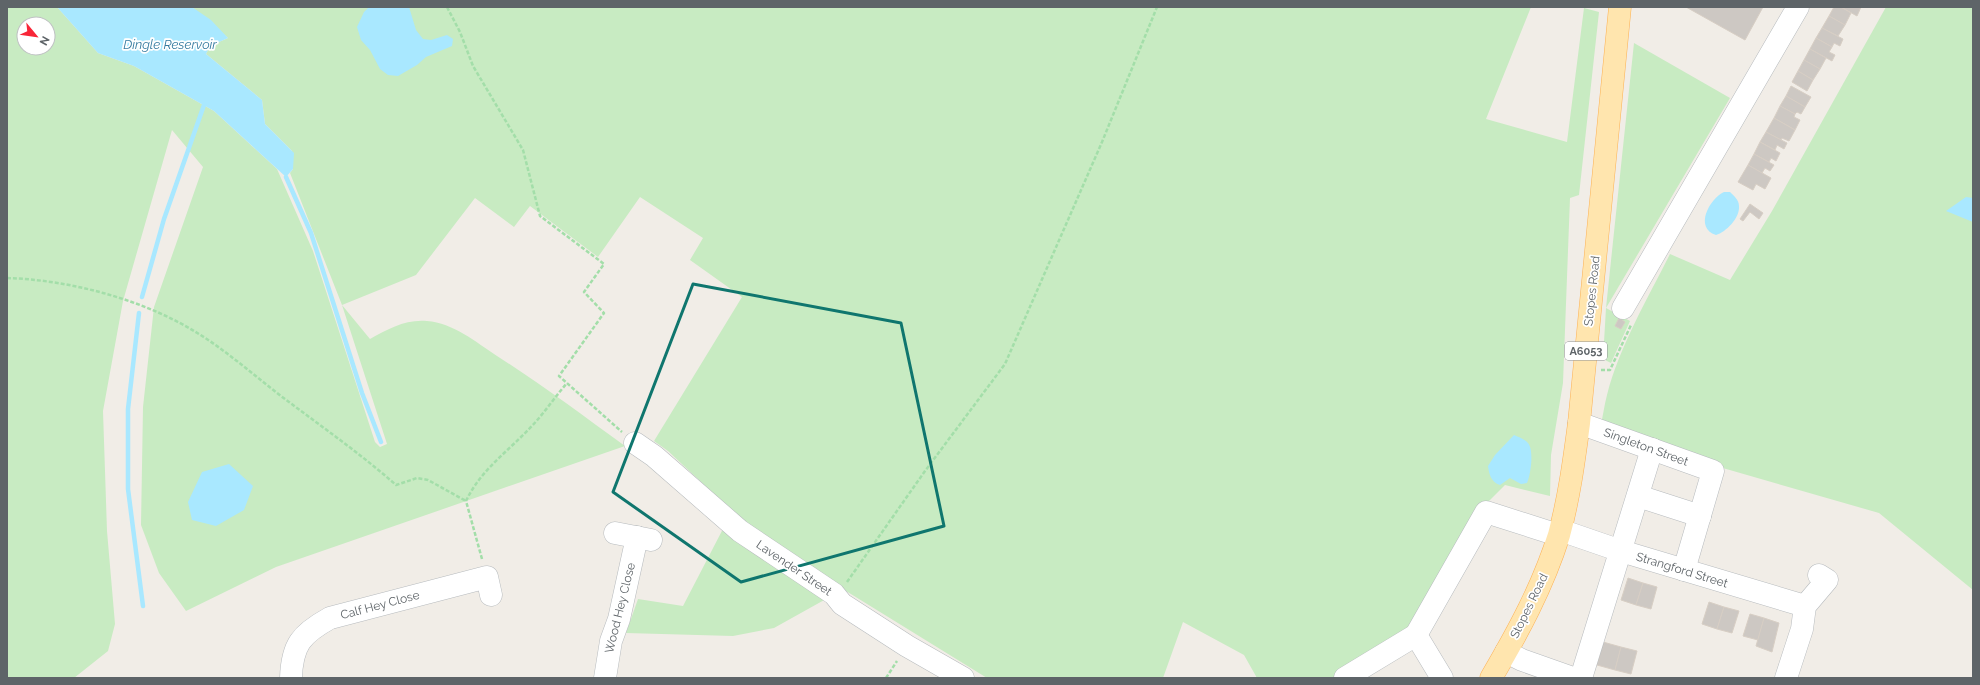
<svg xmlns="http://www.w3.org/2000/svg" width="1980" height="685" font-family="Raleway,sans-serif">
	<style>
		.green { fill: #c8ebc2; fill-rule: evenodd }
		.water { fill: #a9e8ff }
		.lines { fill: none; stroke-linecap: round; stroke-linejoin: round }
		.stream { stroke: #a9e8ff; stroke-width: 4.5 }
		.building { fill: #cdc8c3; stroke: #d7cec4 }
		.minor-casing { stroke: #b7bbbe; stroke-width: 23 }
		.major-casing { stroke: #fdb254; stroke-width: 23 }
		.path { stroke: #a3dea9; stroke-width: 2.5; stroke-dasharray: 4 2; stroke-linecap: butt }
		.minor { stroke: #fff; stroke-width: 22 }
		.major { stroke: #ffe5ae; stroke-width: 22 }
		.marked { fill: none; stroke: #0f766e; stroke-width: 3; stroke-linejoin: round }
		.labels { text-anchor: middle; dominant-baseline: central; stroke-width: 3.5; stroke-linejoin: round; paint-order: stroke }
		.shield { fill: #fff; stroke: #8e9295; stroke-width: 1 }
		.shield-label { font-size: 11px; font-weight: bold; fill: #5e6468 }
		.street-label { font-size: 12px; fill: #5e6468; stroke: #fff }
		.water-label { font-size: 13px; font-style: italic; fill: #347a9f; stroke: #fff }
	</style>
	<rect width="100%" height="100%" fill="#f1ede7"/>
	<g class="green">
		<path d="M7,7H57L98,53L134,66L214,111L277,169L313,251L375,442L380,447L387,444L342,305L290,173L293,169L292,151L265,124L262,100L206,54L210,46L228,38L192,7H1531L1486,119L1567,142L1584,8L1599,12L1579,195L1570,198L1563,383L1551,455L1550,496L1505,485L1486,504L1412,632L1335,678H1257L1244,655L1183,622L1163,678H987L846,591L750,528L668,451L654,441L742,297L690,260L703,238L640,197L598,257L530,206L514,227L475,198L416,275L342,305L370,339C388,329 406,319 427,321C453,323 476,342 497,356C541,384 582,415 625,446L276,567L186,611L159,573L141,525L143,407L154,307L203,167L172,130L123,301L103,411L107,531L115,624L108,651L74,678H7ZM24,24H48V48H24Z"/>
		<path d="M1886,7H1973V590L1879,513L1702,462L1600,428C1603,417 1604,406 1607,395C1619,347 1648,298 1670,254L1730,280L1772,211Z"/>
		<path d="M1634,43L1730,98L1606,308L1630,321L1611,363L1603,359L1606,308Z"/>
		<path d="M725,525L826,599L774,628L733,636L626,633L638,599L683,606Z"/>
	</g>
	<g class="water">
		<path d="M57,7H192L211,20L228,38L210,46L206,54L262,100L265,124L294,153L293,169L286,177L214,111L134,66L98,53Z"/>
		<path d="M369,7H409L416,30L423,39L431,40L447,35L453,39L452,46L426,57L417,65L398,76L388,75L380,69L370,50L361,40L357,27L364,12Z"/>
		<path d="M1724,192H1730C1734,196 1739,200 1739,206C1740,218 1726,232 1716,235C1694,228 1709,199 1724,192Z"/>
		<path d="M1966,197L1973,198V222L1946,211Z"/>
		<path d="M1514,435C1518,437 1525,439 1528,443C1534,450 1531,474 1527,483L1521,484L1510,478L1500,485C1491,482 1489,474 1488,466L1495,455Z"/>
		<path d="M229,464L253,486L244,510L216,526L192,520L188,502L202,472Z"/>
	</g>
	<g class="lines">
		<g class="stream">
			<path d="M286,177L311,233L362,393L381,442"/>
			<path d="M142,297L164,219L204,105"/>
			<path d="M139,313L128,409V489L143,606"/>
		</g>
	</g>
	<g class="building">
		<path d="M1686,7H1763L1745,40Z"/>
		<path d="M1834,7H1841L1851,13L1845,25L1829,16Z"/>
		<path d="M1841,7H1861L1857,16Z"/>
		<path d="M1829,16L1845,25L1838,36L1822,28Z"/>
		<path d="M1822,28L1843,39L1840,46L1834,43L1832,47L1816,38Z"/>
		<path d="M1816,38L1832,47L1829,52L1835,55L1832,61L1810,49Z"/>
		<path d="M1810,49L1826,58L1820,69L1804,60Z"/>
		<path d="M1804,60L1820,69L1813,80L1798,71Z"/>
		<path d="M1798,71L1813,80L1807,91L1792,82Z"/>
		<path d="M1791,86L1811,97L1805,107L1786,96Z"/>
		<path d="M1786,96L1805,107L1801,114L1797,112L1795,114L1780,106Z"/>
		<path d="M1780,106L1795,114L1794,117L1800,120L1795,130L1774,118Z"/>
		<path d="M1774,118L1795,130L1789,141L1782,138L1781,140L1766,132Z"/>
		<path d="M1766,132L1787,143L1784,149L1777,145L1775,150L1760,142Z"/>
		<path d="M1760,142L1780,153L1776,161L1771,158L1769,162L1754,154Z"/>
		<path d="M1754,154L1774,165L1770,171L1765,168L1762,173L1748,165Z"/>
		<path d="M1748,165L1771,178L1765,189L1756,184L1753,190L1738,182Z"/>
		<path d="M1750,204L1763,213L1759,219L1750,212L1743,221L1740,219Z"/>
		<path d="M1619,318L1625,322L1621,329L1615,326Z"/>
		<path d="M1628,578L1643,583L1636,605L1621,600Z"/>
		<path d="M1643,583L1657,587L1651,609L1636,605Z"/>
		<path d="M1709,602L1724,607L1717,629L1702,624Z"/>
		<path d="M1724,607L1739,611L1732,633L1717,629Z"/>
		<path d="M1750,614L1764,618L1758,640L1743,636Z"/>
		<path d="M1764,618L1779,623L1772,652L1756,646Z"/>
		<path d="M1603,642L1621,647L1615,670L1597,665Z"/>
		<path d="M1621,647L1637,651L1631,674L1615,670Z"/>
	</g>
	<g class="lines">
		<defs>
			<g id="minor">
				<path d="M1623,308L1798,7"/>
				<path d="M1579,423L1713,471L1684,570"/>
				<path d="M635,443L654,456L740,531L834,594L842,604L907,646L963,678"/>
				<path d="M1638,496L1700,516"/>
				<path d="M1560,530L1621,551L1805,606"/>
				<path d="M615,533L651,540"/>
				<path d="M1416,635L1442,678"/>
				<path d="M1506,652L1522,660L1573,678"/>
				<path d="M291,678C292,645 301,634 330,618L487,577L491,595"/>
				<path d="M605,678L611,641L619,619L637,537"/>
				<path d="M1345,678L1416,635L1486,512L1558,535"/>
				<path d="M1581,678L1652,449"/>
				<path d="M1786,678L1802,629L1805,606L1827,580L1819,575"/>
			</g>
			<path id="major" d="M1491,678C1518,632 1543,586 1559,535C1569,498 1574,461 1579,423L1620,7"/>
		</defs>
		<use href="#minor" class="minor-casing"/>
		<use href="#major" class="major-casing"/>
		<g class="path">
			<path d="M447,7L460,32L473,66L523,150L540,216L604,264L584,292L604,313L559,376L622,432"/>
			<path d="M7,278C71,280 145,300 199,334C231,354 259,380 289,402C325,429 362,455 396,485L417,478L428,480L466,501"/>
			<path d="M1601,370H1610L1631,325"/>
			<path d="M482,559L466,501C480,471 507,452 529,429C543,415 554,398 567,383"/>
			<path d="M847,582L925,471L1005,364L1102,142L1157,7"/>
			<path d="M886,678L897,661"/>
		</g>
		<use href="#minor" class="minor"/>
		<use href="#major" class="major"/>
	</g>
	<path class="marked" d="M693,284L901,323L944,526L741,582L613,492Z"/>
	<g class="labels">
		<rect class="shield" x="1565" y="342" width="42" height="18" rx="3"/>
		<g class="shield-label">
			<text x="1586" y="351">A6053</text>
		</g>
		<g class="street-label">
			<text transform="translate(1592 291) rotate(-84)">Stopes Road</text>
			<text transform="translate(1646 447) rotate(20)">Singleton Street</text>
			<text transform="translate(794 568) rotate(34)">Lavender Street</text>
			<text transform="translate(1682 570) rotate(17)">Strangford Street</text>
			<text transform="translate(380 605) rotate(-15)">Calf Hey Close</text>
			<text transform="translate(1529 606) rotate(-64)">Stopes Road</text>
			<text transform="translate(620 608) rotate(-76)">Wood Hey Close</text>
		</g>
		<g class="water-label">
			<text x="170" y="44">Dingle Reservoir</text>
		</g>
	</g>
	<rect width="1980" height="685" fill="none" stroke="#5e6468" stroke-width="16"/>
	<g transform="translate(36 36) rotate(119)"><circle r="19" fill="#ffffff" stroke="#bfc1c3"/>
	<path d="M0-3L7 15L0 10L-7 15Z" fill="#f82638"/>
	<text y="-6" font-size="11" font-weight="bold" text-anchor="middle" fill="#5e6468">N</text>
	</g>
</svg>
